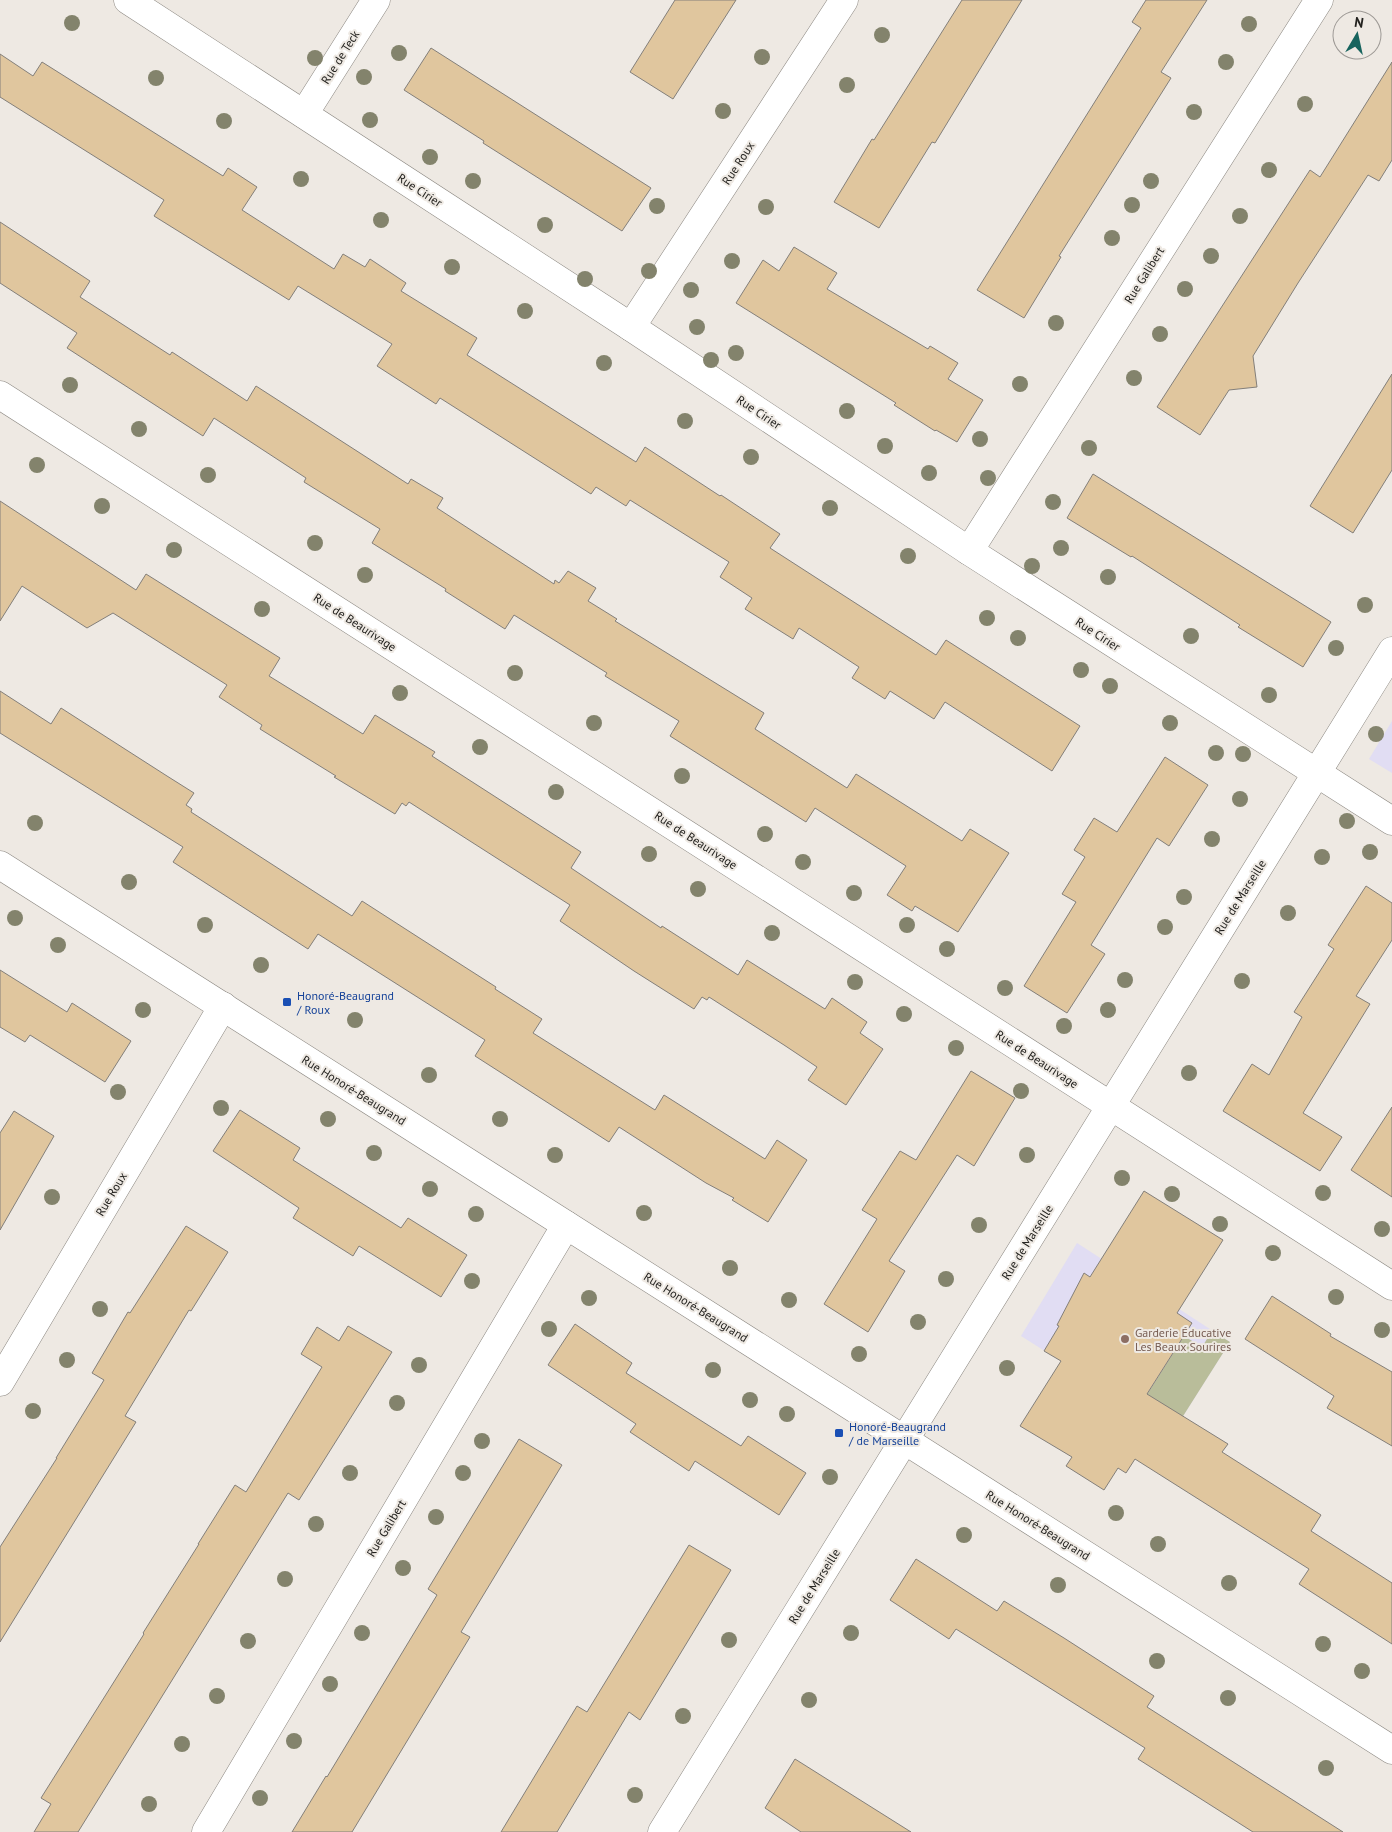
<svg xmlns="http://www.w3.org/2000/svg" width="1392" height="1832" font-family="'PT Sans',sans-serif">
	<style>
		.education { fill: #e1ddf3 }
		.green { fill: #b9bd9a }
		.building { fill: #e0c69e; stroke: #837f7a }
		.lines { fill: none; stroke-linecap: round; stroke-linejoin: round }
		.minor-casing { stroke: #8c8882; stroke-width: 29 }
		.tertiary-casing { stroke: #8c8882; stroke-width: 29 }
		.minor { stroke: #fff; stroke-width: 28 }
		.tertiary { stroke: #fff; stroke-width: 28 }
		.tree { fill: #83836c }
		.transit-dot { fill: #1a4fb4; stroke: #eee9e3; stroke-width: 2 }
		.education-dot { fill: #8d6e63; stroke: #eee9e3; stroke-width: 2 }
		.labels { text-anchor: middle; dominant-baseline: central; stroke-width: 4; stroke-linejoin: round; paint-order: stroke }
		.street-label { font-size: 12px; fill: #23221f; stroke: #eee9e3 }
		.transit-label { font-size: 12px; fill: #164399; stroke: #eee9e3; text-anchor: start }
		.education-label { font-size: 12px; fill: #785e54; stroke: #eee9e3; text-anchor: start }
	</style>
	<rect width="100%" height="100%" fill="#eee9e3"/>
	<g class="education">
		<path d="M1392,721V773L1369,759Z"/>
		<path d="M1077,1243L1230,1342L1173,1432L1021,1336Z"/>
	</g>
	<path class="green" d="M1212,1331L1230,1342L1173,1432L1112,1370L1148,1393L1184,1336L1202,1347Z"/>
	<g class="building">
		<path d="M675,0H736L673,99L630,72Z"/>
		<path d="M962,0H1022L935,143L932,142L879,228L834,202L872,139L874,140Z"/>
		<path d="M1146,0H1207L1161,72L1171,78L1059,256L1061,257L1024,318L977,290L1141,28L1132,22Z"/>
		<path d="M431,48L651,188L622,231L483,143L484,141L404,90Z"/>
		<path d="M0,54L33,76L42,62L223,176L228,168L257,187L242,210L334,269L343,254L365,267L370,259L406,283L401,291L477,338L467,355L636,462L645,447L720,496L721,495L780,534L770,548L936,655L946,640L1080,726L1052,771L945,702L934,719L890,691L885,699L852,678L859,667L799,628L793,639L745,609L752,598L720,577L729,562L630,500L626,506L596,487L591,494L440,398L436,404L377,366L392,344L298,286L289,300L154,216L164,200L0,97Z"/>
		<path d="M1392,62V160L1379,181L1368,175L1298,283L1253,356L1257,387L1229,390L1200,435L1157,407L1310,170L1320,177Z"/>
		<path d="M0,222L90,281L80,297L170,355L172,352L247,401L256,386L408,484L411,479L443,498L437,508L554,584L555,580L559,583L568,571L596,588L588,601L617,619L615,621L764,713L755,729L847,788L856,774L962,841L970,829L1009,853L958,932L915,906L912,911L887,895L906,866L815,808L806,822L670,736L679,721L605,676L607,673L514,615L505,629L445,591L446,589L372,543L380,529L304,482L306,478L214,418L203,436L67,348L77,333L0,283Z"/>
		<path d="M794,247L837,273L827,289L928,349L930,346L958,363L948,379L983,400L957,442L936,430L935,431L894,405L896,403L736,303L763,260L779,271Z"/>
		<path d="M1392,374V470L1353,533L1310,506Z"/>
		<path d="M1093,474L1331,622L1303,667L1238,627L1240,625L1132,556L1131,557L1067,518Z"/>
		<path d="M0,501L136,590L146,574L280,658L269,676L363,734L375,715L435,752L432,756L581,852L571,868L661,928L662,926L738,975L747,960L825,1009L832,998L867,1022L860,1033L883,1049L846,1105L808,1080L817,1067L784,1045L709,997L707,1000L702,997L694,1009L634,971L560,921L570,905L409,802L406,806L402,803L395,814L334,777L336,776L260,729L262,725L219,697L227,685L113,613L87,628L22,586L0,621Z"/>
		<path d="M0,691L51,724L61,708L167,776L194,793L186,805L192,809L191,812L352,916L362,901L421,939L496,987L495,989L542,1019L533,1033L655,1110L664,1095L765,1159L777,1140L807,1160L768,1222L732,1200L734,1198L706,1183L619,1127L609,1142L475,1056L485,1040L318,934L308,949L173,862L183,847L0,733Z"/>
		<path d="M1165,757L1208,785L1169,846L1157,838L1091,945L1105,954L1067,1013L1024,986L1076,902L1062,894L1085,857L1074,850L1094,818L1117,832Z"/>
		<path d="M1366,886L1392,903V940L1356,996L1370,1004L1303,1113L1342,1137L1320,1171L1223,1111L1252,1064L1269,1075L1302,1017L1294,1012L1334,949L1328,945Z"/>
		<path d="M0,970L67,1012L72,1003L131,1041L105,1082L30,1035L25,1042L0,1027Z"/>
		<path d="M971,1071L1015,1098L974,1166L957,1155L889,1261L905,1271L868,1332L824,1304L877,1219L862,1210L900,1151L916,1160Z"/>
		<path d="M1392,1107V1197L1351,1170Z"/>
		<path d="M240,1110L300,1148L293,1160L401,1228L408,1218L467,1255L441,1297L359,1246L353,1256L293,1218L299,1208L213,1151Z"/>
		<path d="M14,1111L54,1136L0,1230V1133Z"/>
		<path d="M1144,1191L1223,1240L1177,1313L1192,1323L1147,1394L1228,1444L1222,1452L1321,1515L1311,1531L1392,1583V1644L1299,1584L1309,1569L1135,1459L1126,1473L1118,1468L1104,1490L1066,1466L1072,1457L1020,1426L1061,1361L1044,1351L1059,1326L1057,1325L1084,1273L1090,1277Z"/>
		<path d="M186,1226L228,1252L191,1311L189,1310L125,1416L136,1422L0,1642V1547L57,1458H56L104,1380L92,1373L128,1312L130,1313Z"/>
		<path d="M1272,1296L1331,1334L1330,1336L1392,1372V1446L1327,1408L1334,1396L1245,1339Z"/>
		<path d="M575,1324L632,1363L626,1373L741,1446L748,1436L806,1473L779,1515L695,1461L689,1471L630,1432L636,1424L548,1365Z"/>
		<path d="M348,1326L392,1352L299,1500L288,1493L78,1832H34L51,1804L41,1798L144,1634L143,1633L199,1544H198L235,1485L246,1492L322,1367L301,1354L317,1327L339,1341Z"/>
		<path d="M519,1439L562,1465L461,1632L470,1637L352,1832H292L326,1776L327,1777L437,1595L428,1589Z"/>
		<path d="M689,1545L731,1570L640,1720L629,1712L557,1832H501L577,1706L587,1712Z"/>
		<path d="M916,1559L997,1611L1004,1601L1064,1638L1154,1696L1147,1707L1343,1832H1253L1138,1759L1145,1748L956,1629L949,1639L890,1600Z"/>
		<path d="M795,1759L911,1832H801L765,1808Z"/>
	</g>
	<g class="lines">
		<defs>
			<g id="minor">
				<path d="M128,0L631,327L969,551L1392,821"/>
				<path d="M304,114L376,0"/>
				<path d="M631,327L844,0"/>
				<path d="M0,395L1392,1286"/>
				<path d="M969,551L1319,0"/>
				<path d="M0,1382L223,1006"/>
				<path d="M206,1832L566,1225"/>
				<path d="M662,1832L1392,651"/>
			</g>
			<path id="tertiary" d="M0,865L1392,1750"/>
		</defs>
		<use href="#minor" class="minor-casing"/>
		<use href="#tertiary" class="tertiary-casing"/>
		<use href="#minor" class="minor"/>
		<use href="#tertiary" class="tertiary"/>
	</g>
	<g class="tree">
		<circle cx="72" cy="23" r="8"/>
		<circle cx="1249" cy="24" r="8"/>
		<circle cx="882" cy="35" r="8"/>
		<circle cx="399" cy="53" r="8"/>
		<circle cx="762" cy="57" r="8"/>
		<circle cx="315" cy="58" r="8"/>
		<circle cx="1226" cy="62" r="8"/>
		<circle cx="364" cy="77" r="8"/>
		<circle cx="156" cy="78" r="8"/>
		<circle cx="847" cy="85" r="8"/>
		<circle cx="1305" cy="104" r="8"/>
		<circle cx="723" cy="111" r="8"/>
		<circle cx="1194" cy="112" r="8"/>
		<circle cx="370" cy="120" r="8"/>
		<circle cx="224" cy="121" r="8"/>
		<circle cx="430" cy="157" r="8"/>
		<circle cx="1269" cy="170" r="8"/>
		<circle cx="301" cy="179" r="8"/>
		<circle cx="473" cy="181" r="8"/>
		<circle cx="1151" cy="181" r="8"/>
		<circle cx="1132" cy="205" r="8"/>
		<circle cx="657" cy="206" r="8"/>
		<circle cx="766" cy="207" r="8"/>
		<circle cx="1240" cy="216" r="8"/>
		<circle cx="381" cy="220" r="8"/>
		<circle cx="545" cy="225" r="8"/>
		<circle cx="1112" cy="238" r="8"/>
		<circle cx="1211" cy="256" r="8"/>
		<circle cx="732" cy="261" r="8"/>
		<circle cx="452" cy="267" r="8"/>
		<circle cx="649" cy="271" r="8"/>
		<circle cx="585" cy="279" r="8"/>
		<circle cx="1185" cy="289" r="8"/>
		<circle cx="691" cy="290" r="8"/>
		<circle cx="525" cy="311" r="8"/>
		<circle cx="1056" cy="323" r="8"/>
		<circle cx="697" cy="327" r="8"/>
		<circle cx="1160" cy="334" r="8"/>
		<circle cx="736" cy="353" r="8"/>
		<circle cx="711" cy="360" r="8"/>
		<circle cx="604" cy="363" r="8"/>
		<circle cx="1134" cy="378" r="8"/>
		<circle cx="1020" cy="384" r="8"/>
		<circle cx="70" cy="385" r="8"/>
		<circle cx="847" cy="411" r="8"/>
		<circle cx="685" cy="421" r="8"/>
		<circle cx="139" cy="429" r="8"/>
		<circle cx="980" cy="439" r="8"/>
		<circle cx="885" cy="446" r="8"/>
		<circle cx="1089" cy="448" r="8"/>
		<circle cx="751" cy="457" r="8"/>
		<circle cx="37" cy="465" r="8"/>
		<circle cx="929" cy="473" r="8"/>
		<circle cx="208" cy="475" r="8"/>
		<circle cx="988" cy="478" r="8"/>
		<circle cx="1053" cy="502" r="8"/>
		<circle cx="102" cy="506" r="8"/>
		<circle cx="830" cy="508" r="8"/>
		<circle cx="315" cy="543" r="8"/>
		<circle cx="1061" cy="548" r="8"/>
		<circle cx="174" cy="550" r="8"/>
		<circle cx="908" cy="556" r="8"/>
		<circle cx="1032" cy="566" r="8"/>
		<circle cx="365" cy="575" r="8"/>
		<circle cx="1108" cy="577" r="8"/>
		<circle cx="1365" cy="605" r="8"/>
		<circle cx="262" cy="609" r="8"/>
		<circle cx="987" cy="618" r="8"/>
		<circle cx="1191" cy="636" r="8"/>
		<circle cx="1018" cy="638" r="8"/>
		<circle cx="1336" cy="648" r="8"/>
		<circle cx="1081" cy="670" r="8"/>
		<circle cx="515" cy="673" r="8"/>
		<circle cx="1110" cy="686" r="8"/>
		<circle cx="400" cy="693" r="8"/>
		<circle cx="1269" cy="695" r="8"/>
		<circle cx="594" cy="723" r="8"/>
		<circle cx="1170" cy="723" r="8"/>
		<circle cx="1376" cy="734" r="8"/>
		<circle cx="480" cy="747" r="8"/>
		<circle cx="1216" cy="753" r="8"/>
		<circle cx="1243" cy="754" r="8"/>
		<circle cx="682" cy="776" r="8"/>
		<circle cx="556" cy="792" r="8"/>
		<circle cx="1240" cy="799" r="8"/>
		<circle cx="1347" cy="821" r="8"/>
		<circle cx="35" cy="823" r="8"/>
		<circle cx="765" cy="834" r="8"/>
		<circle cx="1212" cy="839" r="8"/>
		<circle cx="1370" cy="852" r="8"/>
		<circle cx="649" cy="854" r="8"/>
		<circle cx="1322" cy="857" r="8"/>
		<circle cx="803" cy="862" r="8"/>
		<circle cx="129" cy="882" r="8"/>
		<circle cx="698" cy="889" r="8"/>
		<circle cx="854" cy="893" r="8"/>
		<circle cx="1184" cy="897" r="8"/>
		<circle cx="1288" cy="913" r="8"/>
		<circle cx="15" cy="918" r="8"/>
		<circle cx="205" cy="925" r="8"/>
		<circle cx="907" cy="925" r="8"/>
		<circle cx="1165" cy="927" r="8"/>
		<circle cx="772" cy="933" r="8"/>
		<circle cx="58" cy="945" r="8"/>
		<circle cx="947" cy="949" r="8"/>
		<circle cx="261" cy="965" r="8"/>
		<circle cx="1125" cy="980" r="8"/>
		<circle cx="1242" cy="981" r="8"/>
		<circle cx="855" cy="982" r="8"/>
		<circle cx="1005" cy="988" r="8"/>
		<circle cx="143" cy="1010" r="8"/>
		<circle cx="1108" cy="1010" r="8"/>
		<circle cx="904" cy="1014" r="8"/>
		<circle cx="355" cy="1020" r="8"/>
		<circle cx="1064" cy="1026" r="8"/>
		<circle cx="956" cy="1048" r="8"/>
		<circle cx="1189" cy="1073" r="8"/>
		<circle cx="429" cy="1075" r="8"/>
		<circle cx="1021" cy="1091" r="8"/>
		<circle cx="118" cy="1092" r="8"/>
		<circle cx="221" cy="1108" r="8"/>
		<circle cx="328" cy="1119" r="8"/>
		<circle cx="500" cy="1119" r="8"/>
		<circle cx="374" cy="1153" r="8"/>
		<circle cx="555" cy="1155" r="8"/>
		<circle cx="1027" cy="1155" r="8"/>
		<circle cx="1122" cy="1178" r="8"/>
		<circle cx="430" cy="1189" r="8"/>
		<circle cx="1323" cy="1193" r="8"/>
		<circle cx="1172" cy="1194" r="8"/>
		<circle cx="52" cy="1197" r="8"/>
		<circle cx="644" cy="1213" r="8"/>
		<circle cx="476" cy="1214" r="8"/>
		<circle cx="1220" cy="1224" r="8"/>
		<circle cx="979" cy="1225" r="8"/>
		<circle cx="1382" cy="1229" r="8"/>
		<circle cx="1273" cy="1253" r="8"/>
		<circle cx="730" cy="1268" r="8"/>
		<circle cx="946" cy="1279" r="8"/>
		<circle cx="472" cy="1281" r="8"/>
		<circle cx="1336" cy="1297" r="8"/>
		<circle cx="589" cy="1298" r="8"/>
		<circle cx="789" cy="1300" r="8"/>
		<circle cx="100" cy="1309" r="8"/>
		<circle cx="918" cy="1322" r="8"/>
		<circle cx="549" cy="1329" r="8"/>
		<circle cx="1382" cy="1330" r="8"/>
		<circle cx="859" cy="1354" r="8"/>
		<circle cx="67" cy="1360" r="8"/>
		<circle cx="419" cy="1365" r="8"/>
		<circle cx="1007" cy="1368" r="8"/>
		<circle cx="713" cy="1370" r="8"/>
		<circle cx="750" cy="1400" r="8"/>
		<circle cx="397" cy="1403" r="8"/>
		<circle cx="33" cy="1411" r="8"/>
		<circle cx="787" cy="1414" r="8"/>
		<circle cx="482" cy="1441" r="8"/>
		<circle cx="350" cy="1473" r="8"/>
		<circle cx="463" cy="1473" r="8"/>
		<circle cx="830" cy="1477" r="8"/>
		<circle cx="1116" cy="1513" r="8"/>
		<circle cx="436" cy="1517" r="8"/>
		<circle cx="316" cy="1524" r="8"/>
		<circle cx="964" cy="1535" r="8"/>
		<circle cx="1158" cy="1544" r="8"/>
		<circle cx="403" cy="1568" r="8"/>
		<circle cx="285" cy="1579" r="8"/>
		<circle cx="1229" cy="1583" r="8"/>
		<circle cx="1058" cy="1585" r="8"/>
		<circle cx="362" cy="1633" r="8"/>
		<circle cx="851" cy="1633" r="8"/>
		<circle cx="729" cy="1640" r="8"/>
		<circle cx="248" cy="1641" r="8"/>
		<circle cx="1323" cy="1644" r="8"/>
		<circle cx="1157" cy="1661" r="8"/>
		<circle cx="1362" cy="1671" r="8"/>
		<circle cx="330" cy="1684" r="8"/>
		<circle cx="217" cy="1696" r="8"/>
		<circle cx="1228" cy="1698" r="8"/>
		<circle cx="809" cy="1700" r="8"/>
		<circle cx="683" cy="1716" r="8"/>
		<circle cx="294" cy="1741" r="8"/>
		<circle cx="182" cy="1744" r="8"/>
		<circle cx="1326" cy="1768" r="8"/>
		<circle cx="635" cy="1795" r="8"/>
		<circle cx="260" cy="1798" r="8"/>
		<circle cx="149" cy="1804" r="8"/>
	</g>
	<g class="transit-dot">
		<rect x="282" y="997" width="10" height="10" rx="2.5"/>
		<rect x="834" y="1428" width="10" height="10" rx="2.5"/>
	</g>
	<circle class="education-dot" cx="1125" cy="1339" r="5"/>
	<g class="labels">
		<g class="street-label">
			<text transform="translate(340 57) rotate(-58)">Rue de Teck</text>
			<text transform="translate(738 163) rotate(-57)">Rue Roux</text>
			<text transform="translate(420 190) rotate(33)">Rue Cirier</text>
			<text transform="translate(1144 275) rotate(-58)">Rue Galibert</text>
			<text transform="translate(759 412) rotate(34)">Rue Cirier</text>
			<text transform="translate(355 622) rotate(33)">Rue de Beaurivage</text>
			<text transform="translate(1098 634) rotate(33)">Rue Cirier</text>
			<text transform="translate(696 840) rotate(33)">Rue de Beaurivage</text>
			<text transform="translate(1240 897) rotate(-58)">Rue de Marseille</text>
			<text transform="translate(1037 1059) rotate(33)">Rue de Beaurivage</text>
			<text transform="translate(354 1090) rotate(32)">Rue Honoré-Beaugrand</text>
			<text transform="translate(111 1194) rotate(-59)">Rue Roux</text>
			<text transform="translate(1027 1242) rotate(-58)">Rue de Marseille</text>
			<text transform="translate(696 1307) rotate(32)">Rue Honoré-Beaugrand</text>
			<text transform="translate(1038 1525) rotate(32)">Rue Honoré-Beaugrand</text>
			<text transform="translate(386 1528) rotate(-59)">Rue Galibert</text>
			<text transform="translate(814 1586) rotate(-58)">Rue de Marseille</text>
		</g>
		<g class="transit-label">
			<text x="297" y="995">Honoré-Beaugrand<tspan x="297" dy="14">/ Roux</tspan></text>
			<text x="849" y="1426">Honoré-Beaugrand<tspan x="849" dy="14">/ de Marseille</tspan></text>
		</g>
		<g class="education-label">
			<text x="1135" y="1332">Garderie Éducative<tspan x="1135" dy="14">Les Beaux Sourires</tspan></text>
		</g>
	</g>
	<g transform="translate(1357 35) rotate(9)"><circle r="24" fill="#eee9e3" stroke="#9d9995"/>
	<path d="M0-4L9 19L0 12L-9 19Z" fill="#17645e"/>
	<text y="-8" font-size="14" font-weight="bold" text-anchor="middle" fill="#23221f">N</text>
	</g>
</svg>
